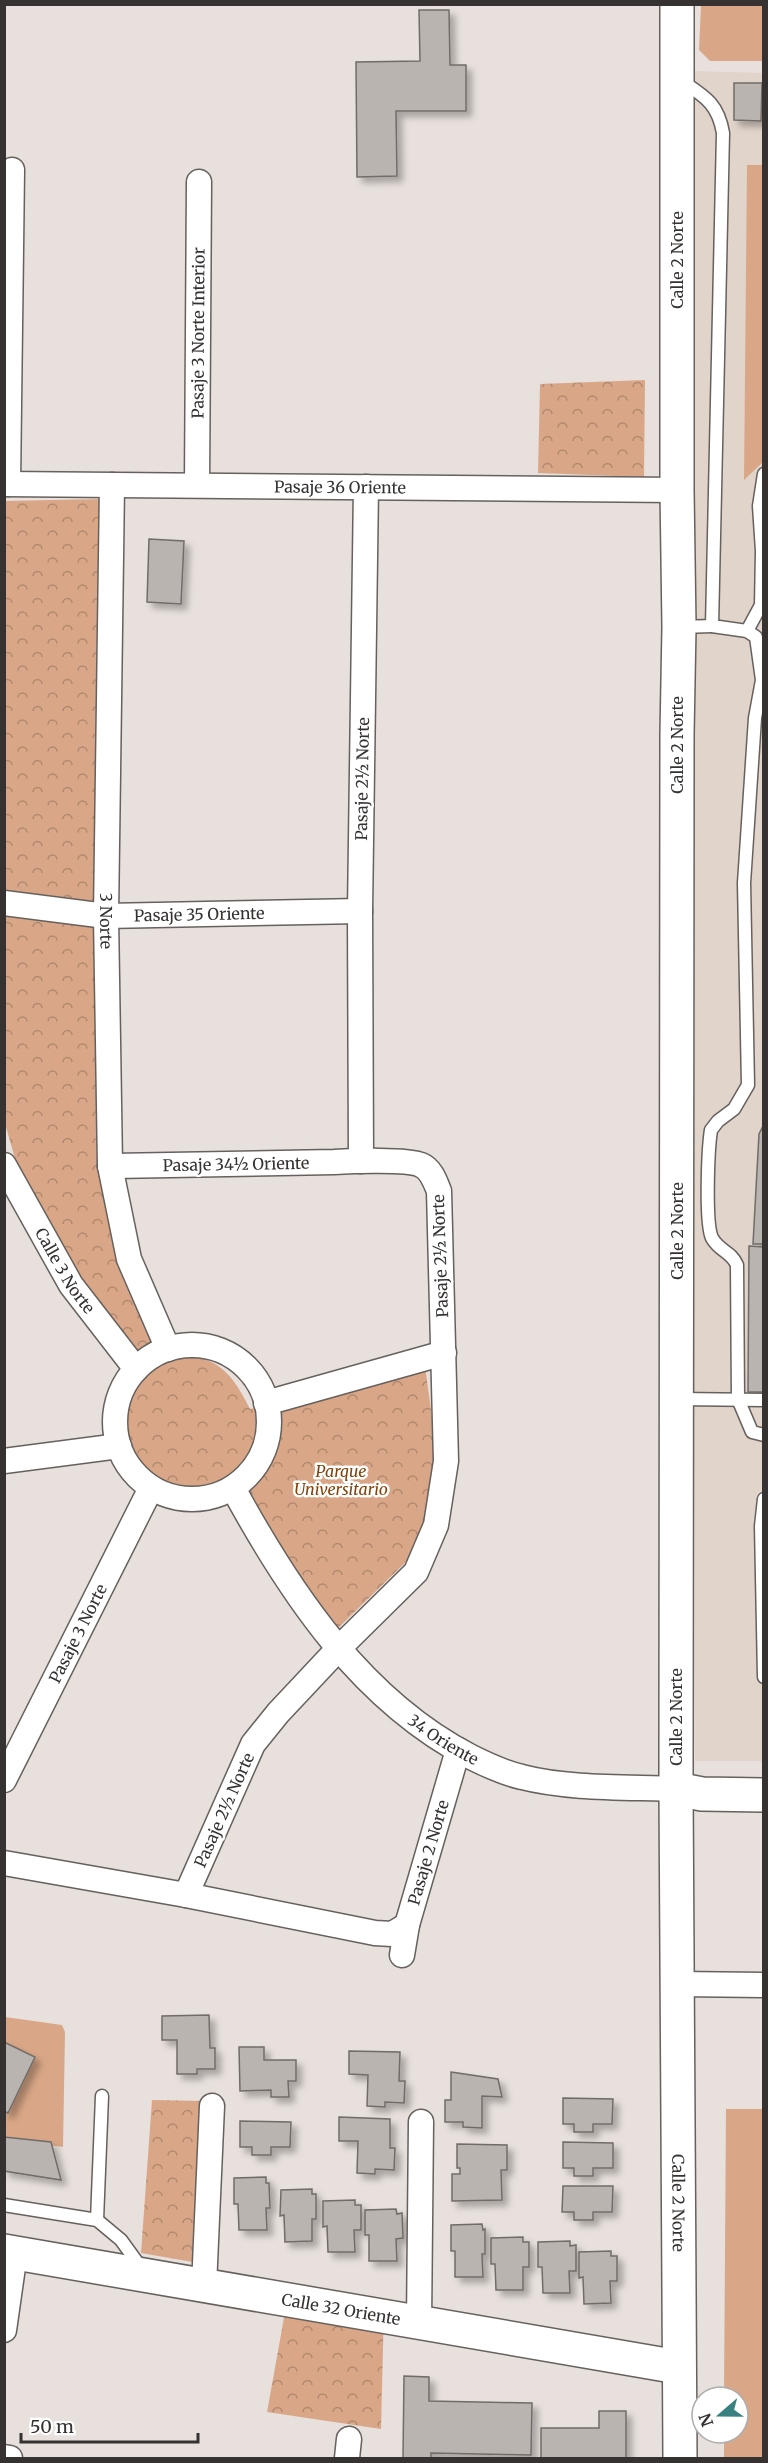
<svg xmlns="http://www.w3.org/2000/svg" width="768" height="2463" font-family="Merriweather,serif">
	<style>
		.built { fill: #e1d4cb }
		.grass { fill: #d9a787 }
		.park { fill: url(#park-crowns) }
		.building { fill: #bab4b0; stroke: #726c68; stroke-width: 1.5; filter: url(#shadow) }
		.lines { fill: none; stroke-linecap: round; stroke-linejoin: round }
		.lane-casing { stroke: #66615d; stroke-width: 15 }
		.street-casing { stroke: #66615d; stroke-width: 27 }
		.secondary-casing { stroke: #66615d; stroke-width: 36 }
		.lane { stroke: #fff; stroke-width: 12 }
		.street { stroke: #fff; stroke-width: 24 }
		.secondary { stroke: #fff; stroke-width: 33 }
		.labels { text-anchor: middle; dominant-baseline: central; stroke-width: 5; stroke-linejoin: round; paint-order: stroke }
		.street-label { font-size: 16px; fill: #353231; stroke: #fff }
		.park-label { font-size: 16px; font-style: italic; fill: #844209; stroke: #fff }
	</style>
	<defs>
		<pattern id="park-crowns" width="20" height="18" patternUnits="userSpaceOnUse" patternTransform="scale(1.5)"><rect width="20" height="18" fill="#d9a787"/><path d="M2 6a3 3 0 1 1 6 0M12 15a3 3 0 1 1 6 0" fill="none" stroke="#b1896f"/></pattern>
		<filter id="shadow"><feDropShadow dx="5.5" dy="5.5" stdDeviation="3" flood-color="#0004"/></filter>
	</defs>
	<rect width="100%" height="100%" fill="#e7e0dc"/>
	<path class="built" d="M691,71L764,73L763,1761H695Z"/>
	<g class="grass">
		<path d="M701,5H763V61H710L699,50Z"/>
		<path d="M747,165H763L764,461L744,480Z"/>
		<path d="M5,2017L62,2025L65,2032L63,2147L5,2139Z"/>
		<path d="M726,2109H763V2458H724V2433H738V2397H724Z"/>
	</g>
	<g class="park">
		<path d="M645,380L644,477L538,473L540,384Z"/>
		<path d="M102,499L103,1187L121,1274L158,1358C209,1352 227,1362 250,1409L425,1366L437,1454L428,1515L409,1559L336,1630L275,1550L236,1480C158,1516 95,1438 145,1368L85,1289L18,1169L4,1120V501Z"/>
		<path d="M152,2100L205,2101L204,2264L141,2253Z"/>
		<path d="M289,2290L384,2307L381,2429L267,2412Z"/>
	</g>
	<g class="building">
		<path d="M419,10H449L450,65H466V111H396L397,176L357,177L356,62L420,61Z"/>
		<path d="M734,83H762L761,121L734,120Z"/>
		<path d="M149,539L184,541L181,604L147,602Z"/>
		<path d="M764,1124V1244H753L759,1134Z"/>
		<path d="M749,1246L764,1247V1392H748Z"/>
		<path d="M209,2015L210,2048H215V2069H197V2074H177V2040H162V2016Z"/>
		<path d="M4,2042L35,2057L8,2113L4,2111Z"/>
		<path d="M239,2047H264V2060H296V2081H288L289,2097H271V2090L240,2091Z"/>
		<path d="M349,2051L400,2052L399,2081H405L404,2103L385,2102V2107L367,2106L368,2075L349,2074Z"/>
		<path d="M451,2072L498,2079L502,2097L482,2096V2128L463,2127V2122H445V2100H451Z"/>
		<path d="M563,2098L613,2099L612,2124H593V2132H574V2124H563Z"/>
		<path d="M339,2117L390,2119V2148H395L394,2170L375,2169V2174L357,2173L358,2141H339Z"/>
		<path d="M240,2121L291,2122L290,2147H271V2155H252V2147H240Z"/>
		<path d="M4,2137L51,2142L61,2180L4,2171Z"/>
		<path d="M563,2142L613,2143V2168H593V2176H574V2168H563Z"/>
		<path d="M457,2144L507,2145V2170H501L502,2200L452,2201V2174H460V2168H457Z"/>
		<path d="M266,2177V2183H269L270,2208H266L267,2230H239L238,2204H234V2178Z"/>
		<path d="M563,2186H613L612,2212H593V2220H574V2212H562Z"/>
		<path d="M312,2189V2194H316V2219H312V2241L285,2242L284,2215L280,2216L281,2190Z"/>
		<path d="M355,2200V2205H361V2230H354L355,2252H328L327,2226L323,2227V2201Z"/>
		<path d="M396,2209L397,2214L402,2213L403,2238L396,2239L397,2261H369V2235H365V2210Z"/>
		<path d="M482,2224L483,2230L485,2229V2254H482L483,2277H455V2251H451V2225Z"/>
		<path d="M523,2237V2242H529V2267H523V2290H496L495,2264H491V2238Z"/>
		<path d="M570,2241V2246L576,2245V2271H569L570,2293H543L542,2267H538V2242Z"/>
		<path d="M611,2251V2256H617V2281H610L611,2303L584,2304L583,2277L579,2278V2252Z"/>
		<path d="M404,2376L429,2377V2401L532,2403L531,2455L431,2453V2458H403Z"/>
		<path d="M599,2411H626V2458H541V2428H599Z"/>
	</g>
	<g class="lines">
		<defs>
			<g id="lane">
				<path d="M680,80C704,96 718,103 723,133L712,626L747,631L756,637L762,680L755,718L744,883L748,1085L734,1109L718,1121L711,1130C708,1149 705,1223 712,1238C720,1252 731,1251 737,1265L738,1399L752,1432L764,1435"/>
				<path d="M681,627L712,626"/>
				<path d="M747,631L761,605L762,551L759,506L764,474"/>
				<path d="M678,1399L764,1400"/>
				<path d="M764,1499L761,1526L764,1677"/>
				<path d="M4,2205L97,2220L121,2240L142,2269"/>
				<path d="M97,2220L102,2096"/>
			</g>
			<g id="street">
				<path id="s1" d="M4,484L677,490"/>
				<path d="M8,484L12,170"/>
				<path id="s2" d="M112,485L106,916L110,1166L129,1259L168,1349"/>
				<path id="s3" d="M197,485L199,182"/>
				<path id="s4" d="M4,903L106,916L360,911"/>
				<path d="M361,1161L360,911L366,487"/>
				<path id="s5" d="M4,1165L71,1285L136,1369"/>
				<path d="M110,1166C185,1165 260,1163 334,1162C352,1161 408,1159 421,1165C431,1169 435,1181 439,1191L446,1461L436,1525L416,1572L339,1648L278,1713L253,1744L186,1895"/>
				<circle cx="192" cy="1422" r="77"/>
				<path d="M266,1403L444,1353"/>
				<path d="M4,1461L119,1446"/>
				<path id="s6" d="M233,1488C290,1593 362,1701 471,1757C487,1765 504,1773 522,1777C568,1789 628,1787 676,1789"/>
				<path id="s7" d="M4,1780L151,1488"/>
				<path d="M4,1863L186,1895L375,1933L392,1934L407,1925"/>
				<path id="s8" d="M402,1955L407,1925L458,1750"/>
				<path d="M678,1984L764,1985"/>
				<path d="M204,2286L212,2106"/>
				<path d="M419,2324L421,2122"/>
				<path d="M4,2330L15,2253"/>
				<path d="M4,2457L10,2458"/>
				<path d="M347,2458L349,2439"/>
			</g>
			<g id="secondary">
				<path id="s9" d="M677,4V490L679,627L677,734L676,1789L680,2458"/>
				<path d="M676,1789L702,1794L764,1795"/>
				<path id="s10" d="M4,2251L678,2367"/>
			</g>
		</defs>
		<use href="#lane" class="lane-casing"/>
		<use href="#street" class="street-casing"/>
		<use href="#secondary" class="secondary-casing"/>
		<use href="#lane" class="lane"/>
		<use href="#street" class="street"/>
		<use href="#secondary" class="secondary"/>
	</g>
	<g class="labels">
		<g class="street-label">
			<text transform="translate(677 260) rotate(-90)">Calle 2 Norte</text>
			<text stroke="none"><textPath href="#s3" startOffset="152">Pasaje 3 Norte Interior</textPath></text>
			<text stroke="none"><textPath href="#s1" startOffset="336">Pasaje 36 Oriente</textPath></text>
			<text transform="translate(677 745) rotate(-90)">Calle 2 Norte</text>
			<text transform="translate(362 779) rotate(-89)">Pasaje 2½ Norte</text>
			<text stroke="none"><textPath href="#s4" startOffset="196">Pasaje 35 Oriente</textPath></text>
			<text stroke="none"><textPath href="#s2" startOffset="436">3 Norte</textPath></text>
			<text transform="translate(236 1164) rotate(-1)">Pasaje 34½ Oriente</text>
			<text transform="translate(677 1231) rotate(-90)">Calle 2 Norte</text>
			<text transform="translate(440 1256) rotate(-92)">Pasaje 2½ Norte</text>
			<text stroke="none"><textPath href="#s5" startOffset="122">Calle 3 Norte</textPath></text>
			<text stroke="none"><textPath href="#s7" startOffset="164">Pasaje 3 Norte</textPath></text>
			<text transform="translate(676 1717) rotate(-90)">Calle 2 Norte</text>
			<text stroke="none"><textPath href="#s6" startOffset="332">34 Oriente</textPath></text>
			<text transform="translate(224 1810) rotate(-66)">Pasaje 2½ Norte</text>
			<text stroke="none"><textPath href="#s8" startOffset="106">Pasaje 2 Norte</textPath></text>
			<text stroke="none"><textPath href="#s9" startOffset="2199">Calle 2 Norte</textPath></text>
			<text stroke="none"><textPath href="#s10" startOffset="342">Calle 32 Oriente</textPath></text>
		</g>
		<g class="park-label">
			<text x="341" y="1471">Parque<tspan x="341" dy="18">Universitario</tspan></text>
		</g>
	</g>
	<rect width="768" height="2463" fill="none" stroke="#353231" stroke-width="12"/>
	<g transform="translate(720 2415) rotate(250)"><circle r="28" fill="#ffffff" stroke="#aeadad" stroke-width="1.5"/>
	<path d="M0-4.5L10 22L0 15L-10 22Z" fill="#398181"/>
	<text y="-9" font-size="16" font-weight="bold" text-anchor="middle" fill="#353231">N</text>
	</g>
	<path d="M21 2433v9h177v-9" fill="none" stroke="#353231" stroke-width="3"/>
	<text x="30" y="2433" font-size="18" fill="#353231" stroke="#ffffff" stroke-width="4.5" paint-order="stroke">50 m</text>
</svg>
